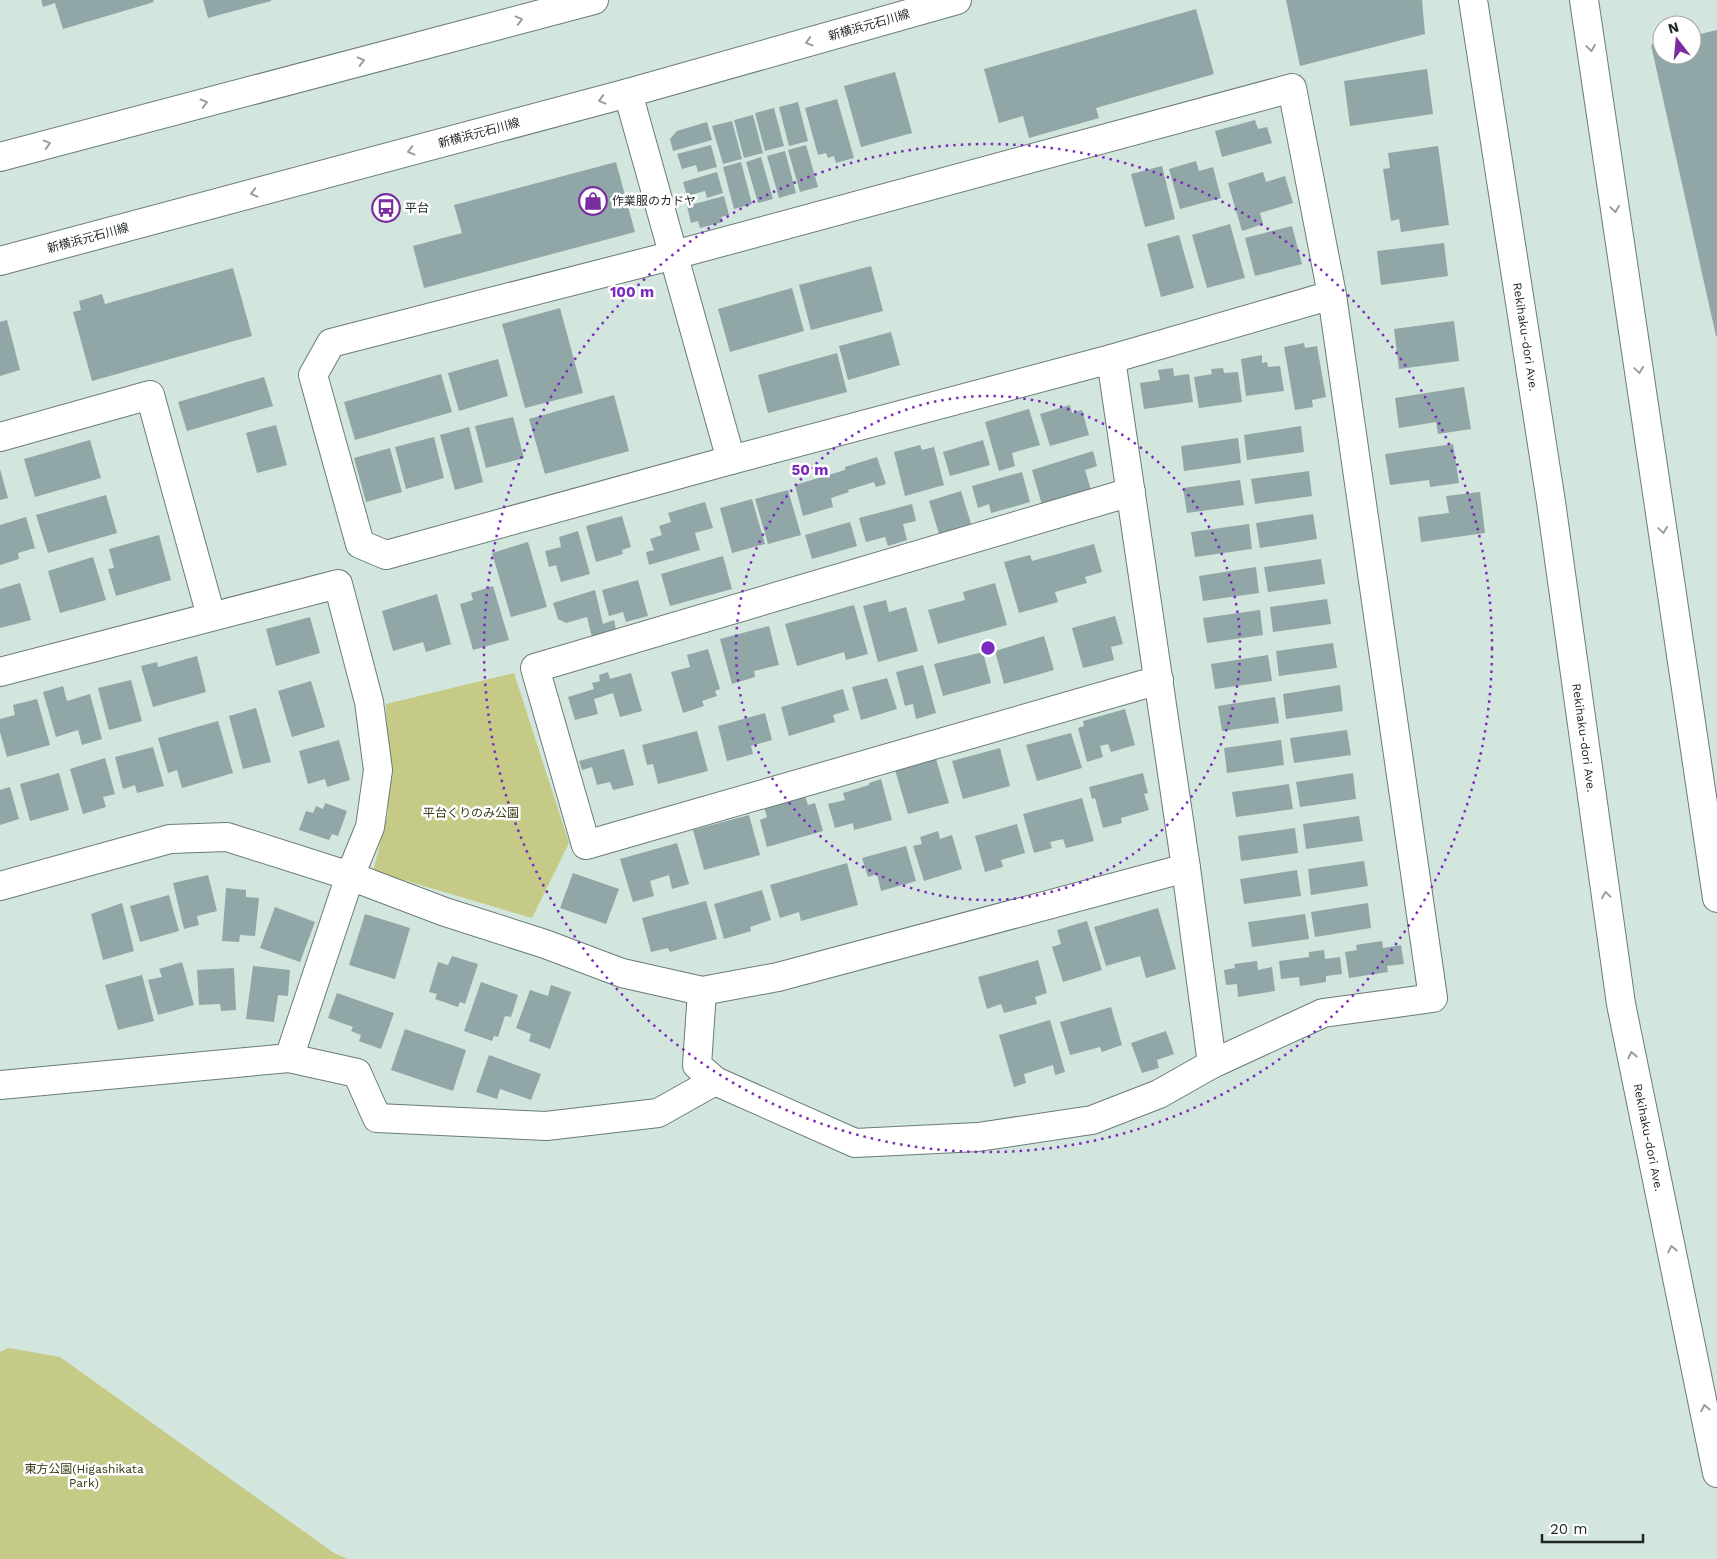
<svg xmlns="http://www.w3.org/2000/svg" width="1717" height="1559" font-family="'Work Sans','Noto Sans JP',sans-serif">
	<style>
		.green { fill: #c5ca86 }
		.building { fill: #91a6a7 }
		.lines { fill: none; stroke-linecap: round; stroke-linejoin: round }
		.minor-casing { stroke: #6a7c75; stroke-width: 30 }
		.minor { stroke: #fff; stroke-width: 28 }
		.oneway { stroke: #9a9d9c }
		.ring { fill: none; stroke: #7b2cbf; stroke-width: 2.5; stroke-dasharray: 2.5 5 }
		.labels { text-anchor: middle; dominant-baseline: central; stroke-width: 5; stroke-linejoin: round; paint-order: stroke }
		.street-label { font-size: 12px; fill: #1f2623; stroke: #fff }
		.poi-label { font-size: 12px; fill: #1f2623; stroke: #fff; text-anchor: start }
		.park-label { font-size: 12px; fill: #373911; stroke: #fff }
		.centre { fill: #7b2cbf; stroke: #fff; stroke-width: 2.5 }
		.ring-label { font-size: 15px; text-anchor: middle; font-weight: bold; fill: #7b2cbf; stroke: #fff; stroke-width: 5; stroke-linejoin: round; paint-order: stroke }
	</style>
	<rect width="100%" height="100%" fill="#d2e6dd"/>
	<g class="green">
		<path d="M514,673L569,843L532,918L373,871L388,813L386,704Z"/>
		<path d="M9,1348L60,1357L334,1553L348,1559H0V1352Z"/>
	</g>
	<g class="building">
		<path d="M41,0H153L154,2L63,29L55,3L43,7Z"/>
		<path d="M203,0H271V1L208,18Z"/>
		<path d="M1286,0H1422L1425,34L1300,66Z"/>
		<path d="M1196,9L1214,74L1096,108L1099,118L1029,138L1023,116L999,123L984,69Z"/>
		<path d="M1717,30V336H1716L1651,45L1662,43V55H1692V36Z"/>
		<path d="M1427,69L1433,114L1350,126L1344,81Z"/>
		<path d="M895,72L912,133L861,147L844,86Z"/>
		<path d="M837,99L854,158L836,163L834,156L828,158L826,153L818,155L805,108Z"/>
		<path d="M798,102L808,141L789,146L779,107Z"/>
		<path d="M774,108L784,146L765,151L755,113Z"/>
		<path d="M753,115L763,153L744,158L734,120Z"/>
		<path d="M1255,120L1258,129L1267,127L1272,143L1222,157L1215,131Z"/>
		<path d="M732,121L742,159L723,164L712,126Z"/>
		<path d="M707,122L712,140L673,151L670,139L677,131Z"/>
		<path d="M711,145L717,167L698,172L696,165L682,169L677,154Z"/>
		<path d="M806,145L818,187L800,192L788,150Z"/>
		<path d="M1438,146L1449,225L1401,232L1399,219L1391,221L1383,169L1390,168L1388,153Z"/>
		<path d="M785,151L796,193L779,198L767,156Z"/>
		<path d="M761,157L773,199L758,203L746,162Z"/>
		<path d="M1196,161L1199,171L1213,167L1221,198L1180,209L1169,169Z"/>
		<path d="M616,162L635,232L424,288L413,246L462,233L454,205Z"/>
		<path d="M741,162L752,204L734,209L723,167Z"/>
		<path d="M1162,166L1175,219L1145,227L1131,174Z"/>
		<path d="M717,172L723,193L707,198L705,191L687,196L683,182Z"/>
		<path d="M1263,172L1266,182L1285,176L1293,203L1260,213L1263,224L1242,231L1228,183Z"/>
		<path d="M724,196L729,215L721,217L723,222L700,228L698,221L691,223L687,206Z"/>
		<path d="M1230,224L1245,278L1207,288L1192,235Z"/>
		<path d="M1292,226L1302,264L1255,276L1245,238Z"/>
		<path d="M1179,235L1194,288L1161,297L1147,244Z"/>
		<path d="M1444,243L1448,276L1381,285L1377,251Z"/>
		<path d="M871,266L883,311L811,330L799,285Z"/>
		<path d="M233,268L252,336L92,381L73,312L81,310L79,301L102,294L105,304Z"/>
		<path d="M792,288L804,331L730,352L718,309Z"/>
		<path d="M560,308L583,393L525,408L502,324Z"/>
		<path d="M7,320L20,370L0,376V322Z"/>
		<path d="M1454,321L1459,361L1399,369L1394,329Z"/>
		<path d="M891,332L900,365L848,380L839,346Z"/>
		<path d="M1304,343L1305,348L1317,346L1326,397L1312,400L1313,407L1295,410L1284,347Z"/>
		<path d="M837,353L847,392L768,413L758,375Z"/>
		<path d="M1262,355V363L1267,362L1268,367L1280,366L1284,391L1246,396L1241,359Z"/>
		<path d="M498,359L508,396L459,411L448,373Z"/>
		<path d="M1173,368L1174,376L1189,374L1193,402L1144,409L1140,383L1160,380L1158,370Z"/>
		<path d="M1223,368L1224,373L1238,372L1242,402L1199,408L1194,377L1212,374L1211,369Z"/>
		<path d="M441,374L452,412L355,440L344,402Z"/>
		<path d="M264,377L273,406L187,431L178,402Z"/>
		<path d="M1464,387L1471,429L1438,434L1436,422L1399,428L1395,398Z"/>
		<path d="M614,395L629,451L545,474L529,419Z"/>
		<path d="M1070,405L1072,413L1082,410L1089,435L1050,446L1040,414Z"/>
		<path d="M1029,409L1040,445L1012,453L1015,466L999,471L985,422Z"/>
		<path d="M513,417L524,458L486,468L475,426Z"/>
		<path d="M276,425L287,465L257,473L246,433Z"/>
		<path d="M1301,426L1304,452L1247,460L1244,435Z"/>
		<path d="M469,427L483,482L455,490L440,435Z"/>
		<path d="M434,437L444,478L406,489L395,447Z"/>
		<path d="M1238,438L1241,463L1184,471L1181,446Z"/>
		<path d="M90,440L101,478L35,497L24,459Z"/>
		<path d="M983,440L990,465L950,476L943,452Z"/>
		<path d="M1453,444L1459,483L1430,487L1429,480L1390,485L1385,454Z"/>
		<path d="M920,445L922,450L934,447L944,485L905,496L894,452Z"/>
		<path d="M390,448L402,492L366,502L354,458Z"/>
		<path d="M1093,451L1097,466L1085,470L1091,490L1042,505L1032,470Z"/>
		<path d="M877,457L886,484L876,487L874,482L848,490L849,492L831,498L833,507L803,516L795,485L845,470V467Z"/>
		<path d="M0,469L8,498L0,500Z"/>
		<path d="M1309,471L1312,496L1255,504L1251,479Z"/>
		<path d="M1022,472L1030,502L991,513L989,504L978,508L972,486Z"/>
		<path d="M1240,480L1244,505L1187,513L1183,488Z"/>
		<path d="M788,490L801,535L768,544L755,499Z"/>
		<path d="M961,491L972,527L940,537L929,501Z"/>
		<path d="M1480,492L1485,533L1421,542L1418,517L1449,513L1446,496Z"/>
		<path d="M106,495L117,533L48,553L36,515Z"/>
		<path d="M752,499L765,544L732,553L720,508Z"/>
		<path d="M705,502L713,528L695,533L700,550L649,565L646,552L654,550L650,539L662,535L659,526L671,522L668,513Z"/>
		<path d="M912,504L916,521L903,524L907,540L888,546L885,537L866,542L859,518Z"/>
		<path d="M1313,514L1317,539L1260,548L1256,523Z"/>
		<path d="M622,516L631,547L622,550L623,554L596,562L586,526Z"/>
		<path d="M26,517L35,548L18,553L19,559L0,565V525Z"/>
		<path d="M850,522L857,546L812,559L805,535Z"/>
		<path d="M1249,524L1252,549L1195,557L1191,532Z"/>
		<path d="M578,531L590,574L561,582L556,565L549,567L545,551L561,547L559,537Z"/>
		<path d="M159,535L171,580L116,596L108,569L114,568L109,549Z"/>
		<path d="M528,542L547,607L511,617L492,553Z"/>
		<path d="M1094,544L1102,572L1085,577L1087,583L1055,592L1058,602L1019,613L1004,562L1030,555L1032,561Z"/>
		<path d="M723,556L732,589L670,606L661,574Z"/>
		<path d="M93,557L106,600L60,613L48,571Z"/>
		<path d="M1321,559L1325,584L1268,592L1264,567Z"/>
		<path d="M1256,567L1259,593L1203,601L1199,576Z"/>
		<path d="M638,580L648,616L626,622L623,612L609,616L602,590Z"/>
		<path d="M20,583L31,620L0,628V589Z"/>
		<path d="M995,583L1007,625L938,644L928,610L965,600L963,592Z"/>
		<path d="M493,586L509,640L473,650L460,604L473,600L471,593Z"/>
		<path d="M595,590L603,624L614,620L616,630L592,637L587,617L566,623L558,619L553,603Z"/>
		<path d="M437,594L451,644L426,652L423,642L393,651L382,611Z"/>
		<path d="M1327,599L1331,624L1273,632L1270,607Z"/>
		<path d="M886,600L889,612L906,607L918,651L878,662L863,606Z"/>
		<path d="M854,605L868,654L846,660L844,652L797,666L785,624Z"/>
		<path d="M1260,610L1263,635L1207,643L1203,618Z"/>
		<path d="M1115,616L1123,644L1111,647L1114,660L1083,668L1072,628Z"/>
		<path d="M310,617L320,653L276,666L266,629Z"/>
		<path d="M769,626L779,665L754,671L755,677L732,684L720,639Z"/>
		<path d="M1044,636L1054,670L1004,684L995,651Z"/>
		<path d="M1333,643L1337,668L1279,676L1276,651Z"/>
		<path d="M708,649L720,689L715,691L717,696L702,701L704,706L683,713L671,672L690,667L687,655Z"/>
		<path d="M983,652L991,683L943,696L934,664Z"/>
		<path d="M1268,655L1272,681L1215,689L1211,664Z"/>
		<path d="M197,656L206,692L153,707L141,666L157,662L158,667Z"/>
		<path d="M923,665L936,713L916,719L913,704L905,706L896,672Z"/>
		<path d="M608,672L610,679L631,673L642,711L620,717L613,693L594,699L598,714L575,720L568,697L594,689L592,683L600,681L599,675Z"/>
		<path d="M887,678L897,709L861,720L852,687Z"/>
		<path d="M131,680L142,721L109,730L98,688Z"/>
		<path d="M311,681L325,727L292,737L278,691Z"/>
		<path d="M1340,685L1343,711L1286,719L1283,694Z"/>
		<path d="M63,686L67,701L90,694L102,739L82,745L78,730L56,737L43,692Z"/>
		<path d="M843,689L849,710L833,715L835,722L789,736L781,707Z"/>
		<path d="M1275,697L1279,723L1222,731L1218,706Z"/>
		<path d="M37,699L50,745L7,757L0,732V719L15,715L13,705Z"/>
		<path d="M256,708L271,762L243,769L229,716Z"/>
		<path d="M1125,709L1135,745L1111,752L1108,744L1100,746L1103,757L1087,762L1078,728L1084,726L1083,721Z"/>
		<path d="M765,713L772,740L751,746L753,754L727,761L718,726Z"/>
		<path d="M218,721L233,773L182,788L177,770L168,773L158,738Z"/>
		<path d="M1347,730L1351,755L1294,763L1290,738Z"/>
		<path d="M697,731L708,771L658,784L653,764L647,765L642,745Z"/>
		<path d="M1071,733L1082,768L1037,781L1026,745Z"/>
		<path d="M339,740L350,780L327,787L325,779L308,784L299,751Z"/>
		<path d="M1281,740L1284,765L1227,773L1224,748Z"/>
		<path d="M153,747L164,786L137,793L135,785L123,789L115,757Z"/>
		<path d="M1000,748L1010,786L963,799L952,761Z"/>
		<path d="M624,749L634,785L613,790L610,782L597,785L592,767L582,770L579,761Z"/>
		<path d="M105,758L115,794L103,797L106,807L83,814L70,769Z"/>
		<path d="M936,759L949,803L908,814L895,770Z"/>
		<path d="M59,773L69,810L30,821L20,784Z"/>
		<path d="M1143,773L1148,793L1144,794L1149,810L1121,818L1122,823L1103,828L1095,798L1092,799L1089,787Z"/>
		<path d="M1353,773L1356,799L1300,807L1296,782Z"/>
		<path d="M881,779L892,820L854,830L853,823L835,828L828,804L845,800L843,793L869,785V783Z"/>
		<path d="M1289,784L1293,809L1236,817L1232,792Z"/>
		<path d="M10,787L19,819L0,825V790Z"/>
		<path d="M805,796L808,805L815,803L823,831L767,847L760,820L767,817L764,807Z"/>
		<path d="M1082,798L1094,841L1066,848L1063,839L1050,842L1052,848L1034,853L1023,814Z"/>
		<path d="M325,803L347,811L338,836L332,834L329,840L299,830L306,811L313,813L316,806L323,809Z"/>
		<path d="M749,815L760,855L704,870L693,830Z"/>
		<path d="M1359,816L1363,841L1306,849L1303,824Z"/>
		<path d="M1017,824L1025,853L1001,860L1003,867L985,872L975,836Z"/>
		<path d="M1295,828L1298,853L1241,861L1238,836Z"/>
		<path d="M938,831L940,839L952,835L962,869L924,881L913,846L922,844L920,837Z"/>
		<path d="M677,843L689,884L672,889L669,875L650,881L654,896L633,902L620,859Z"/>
		<path d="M906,846L916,881L881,891L877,874L868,877L862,858Z"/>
		<path d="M1364,861L1368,886L1311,895L1308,869Z"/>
		<path d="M847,863L858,905L801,921L799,912L780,918L770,885Z"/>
		<path d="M1297,870L1301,896L1244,904L1240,879Z"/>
		<path d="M573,873L619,889L606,924L560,908Z"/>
		<path d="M208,875L217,911L197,916L199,925L184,929L173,883Z"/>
		<path d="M226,888L246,890V897L259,898L255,936L240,935L239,942L222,941Z"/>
		<path d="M762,890L771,920L750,927L751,931L724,939L714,904Z"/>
		<path d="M169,895L179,931L140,942L130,906Z"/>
		<path d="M706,901L717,939L670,952L668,948L651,952L642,918Z"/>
		<path d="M122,903L134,951L103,960L91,914Z"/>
		<path d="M1368,903L1371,928L1315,937L1311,912Z"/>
		<path d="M275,907L315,922L300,962L260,948Z"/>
		<path d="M1158,908L1176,969L1146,978L1140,956L1106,966L1094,927Z"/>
		<path d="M365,914L410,928L395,979L349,965Z"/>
		<path d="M1305,914L1309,939L1252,947L1248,922Z"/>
		<path d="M1087,921L1102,970L1063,982L1052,947L1061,944L1057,930Z"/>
		<path d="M1382,941L1383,948L1401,945L1404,964L1387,966L1388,972L1349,978L1345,952L1357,950L1356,945Z"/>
		<path d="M1324,950L1325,959L1340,957L1342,974L1326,976V982L1300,986L1299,977L1281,979L1279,961L1309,957V952Z"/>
		<path d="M452,956L478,964L465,1004L460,1002L458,1007L435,999L437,994L429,992L438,962L448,965Z"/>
		<path d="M1038,960L1047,993L1035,997L1037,1004L1004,1013L1001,1004L987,1009L978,977Z"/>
		<path d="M1257,961L1258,970L1272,967L1275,991L1238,997L1237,984L1226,985L1224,970L1235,968L1234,964Z"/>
		<path d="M182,962L194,1005L158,1015L148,980L162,977L159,969Z"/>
		<path d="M253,966L290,970L288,996L278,995L274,1022L246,1019Z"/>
		<path d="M234,968L236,1010L221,1011L220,1004L199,1005L197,970Z"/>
		<path d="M142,975L154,1021L118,1030L105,985Z"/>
		<path d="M481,982L518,995L511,1017L505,1016L498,1037L494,1036L492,1041L464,1031Z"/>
		<path d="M551,985L571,992L550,1049L529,1041L531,1034L516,1028L530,990L548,996Z"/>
		<path d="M337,993L394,1013L381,1049L359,1041L361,1035L351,1031L353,1027L328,1018Z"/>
		<path d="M1111,1007L1122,1045L1102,1052L1100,1047L1070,1055L1060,1022Z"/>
		<path d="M1050,1020L1065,1072L1055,1075L1053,1065L1024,1074L1026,1083L1014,1087L999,1035Z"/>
		<path d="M405,1029L466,1050L453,1091L391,1070Z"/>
		<path d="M1166,1031L1174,1054L1157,1060L1159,1068L1142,1073L1131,1043Z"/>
		<path d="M489,1055L541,1074L531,1100L500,1089L497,1099L476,1092Z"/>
	</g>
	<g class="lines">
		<defs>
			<g id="minor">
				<path id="s1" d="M1473,0L1551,502L1621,1004L1717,1473"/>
				<path d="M1584,0L1717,898"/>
				<path d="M628,93L731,460"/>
				<path d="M0,157L594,0"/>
				<path d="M0,261L628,93L957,0"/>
				<path d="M1111,359L1186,868L1212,1064"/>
				<path d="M0,437L150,395L211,616"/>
				<path d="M1131,492L535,668L586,845L1159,680"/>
				<path d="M0,672L338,584L369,702L378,770L370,827L350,876L289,1058L0,1085"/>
				<path d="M0,886L170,839L227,837L350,876L445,912L545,944L622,973L702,991L778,977L1186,868"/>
				<path d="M702,991L697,1065L715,1081L855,1143L978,1137L1092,1120L1159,1094L1212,1064L1323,1013L1433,998L1332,295L1292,88L674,255L331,343L313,375L360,544L386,555L731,460L1111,359L1332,295"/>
				<path d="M289,1058L357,1073L377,1118L546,1126L658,1113L715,1081"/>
			</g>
		</defs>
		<use href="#minor" class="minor-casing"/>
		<use href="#minor" class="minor"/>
	</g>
	<defs><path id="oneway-chevron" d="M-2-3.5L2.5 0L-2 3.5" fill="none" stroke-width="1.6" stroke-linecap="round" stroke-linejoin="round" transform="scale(1.25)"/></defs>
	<g class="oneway">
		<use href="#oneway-chevron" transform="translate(519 20) rotate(-15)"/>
		<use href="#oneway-chevron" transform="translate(809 42) rotate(164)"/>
		<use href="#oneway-chevron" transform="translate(1591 48) rotate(82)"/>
		<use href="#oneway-chevron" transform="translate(361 61) rotate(-15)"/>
		<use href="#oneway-chevron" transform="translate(602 100) rotate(165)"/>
		<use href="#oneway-chevron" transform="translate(204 103) rotate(-15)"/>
		<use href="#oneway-chevron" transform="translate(47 144) rotate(-15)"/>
		<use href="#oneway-chevron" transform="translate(411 151) rotate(165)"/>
		<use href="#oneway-chevron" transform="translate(254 193) rotate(165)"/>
		<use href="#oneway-chevron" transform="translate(1615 209) rotate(82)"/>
		<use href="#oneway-chevron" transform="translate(1639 370) rotate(82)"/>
		<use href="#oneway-chevron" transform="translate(1663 530) rotate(82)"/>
		<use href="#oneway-chevron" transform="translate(1606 895) rotate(-98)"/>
		<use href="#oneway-chevron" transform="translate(1632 1055) rotate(-102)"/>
		<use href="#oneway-chevron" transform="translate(1672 1249) rotate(-102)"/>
		<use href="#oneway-chevron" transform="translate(1705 1408) rotate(-101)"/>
	</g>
	<g class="ring">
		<circle cx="988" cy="648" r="252"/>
		<circle cx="988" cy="648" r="504"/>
	</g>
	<defs>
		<symbol id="shop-ring" viewBox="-11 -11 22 22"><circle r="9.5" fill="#fff" stroke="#792d9f" stroke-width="1.5"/><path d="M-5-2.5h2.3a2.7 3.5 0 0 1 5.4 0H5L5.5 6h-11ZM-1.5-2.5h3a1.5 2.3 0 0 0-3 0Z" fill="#792d9f"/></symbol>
		<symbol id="bus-ring" viewBox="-11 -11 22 22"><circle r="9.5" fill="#fff" stroke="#792d9f" stroke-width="1.5"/><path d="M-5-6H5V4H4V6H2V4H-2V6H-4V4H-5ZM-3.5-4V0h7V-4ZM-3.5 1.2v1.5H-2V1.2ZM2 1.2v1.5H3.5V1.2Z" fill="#792d9f"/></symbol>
	</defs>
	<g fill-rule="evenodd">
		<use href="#shop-ring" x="577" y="185" width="32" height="32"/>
		<use href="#bus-ring" x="370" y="192" width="32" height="32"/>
	</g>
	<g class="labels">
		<g class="street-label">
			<text transform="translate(869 25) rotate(-16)">新横浜元石川線</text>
			<text transform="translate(479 133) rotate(-15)">新横浜元石川線</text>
			<text transform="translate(88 238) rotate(-15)">新横浜元石川線</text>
			<text stroke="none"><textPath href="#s1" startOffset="341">Rekihaku-dori Ave.</textPath></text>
			<text stroke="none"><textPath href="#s1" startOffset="746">Rekihaku-dori Ave.</textPath></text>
			<text stroke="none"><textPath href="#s1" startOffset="1151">Rekihaku-dori Ave.</textPath></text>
		</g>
		<g class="poi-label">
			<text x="612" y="201">作業服のカドヤ</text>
			<text x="405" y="208">平台</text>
		</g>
		<g class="park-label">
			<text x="471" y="813">平台くりのみ公園</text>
			<text x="84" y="1469">東方公園(Higashikata<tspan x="84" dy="14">Park)</tspan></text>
		</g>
	</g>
	<circle cx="988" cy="648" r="8" class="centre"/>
	<g class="ring-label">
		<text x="632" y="297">100 m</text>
		<text x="810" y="475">50 m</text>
	</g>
	<g transform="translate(1677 40) rotate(344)"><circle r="24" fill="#ffffff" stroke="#a5a8a7"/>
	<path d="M0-4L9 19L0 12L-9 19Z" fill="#792d9f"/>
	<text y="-8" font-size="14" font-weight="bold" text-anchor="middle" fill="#1f2623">N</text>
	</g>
	<path d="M1542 1534v8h101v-8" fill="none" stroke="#1f2623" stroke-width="2.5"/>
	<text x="1550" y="1534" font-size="15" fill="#1f2623" stroke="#ffffff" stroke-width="4" paint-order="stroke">20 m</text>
</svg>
